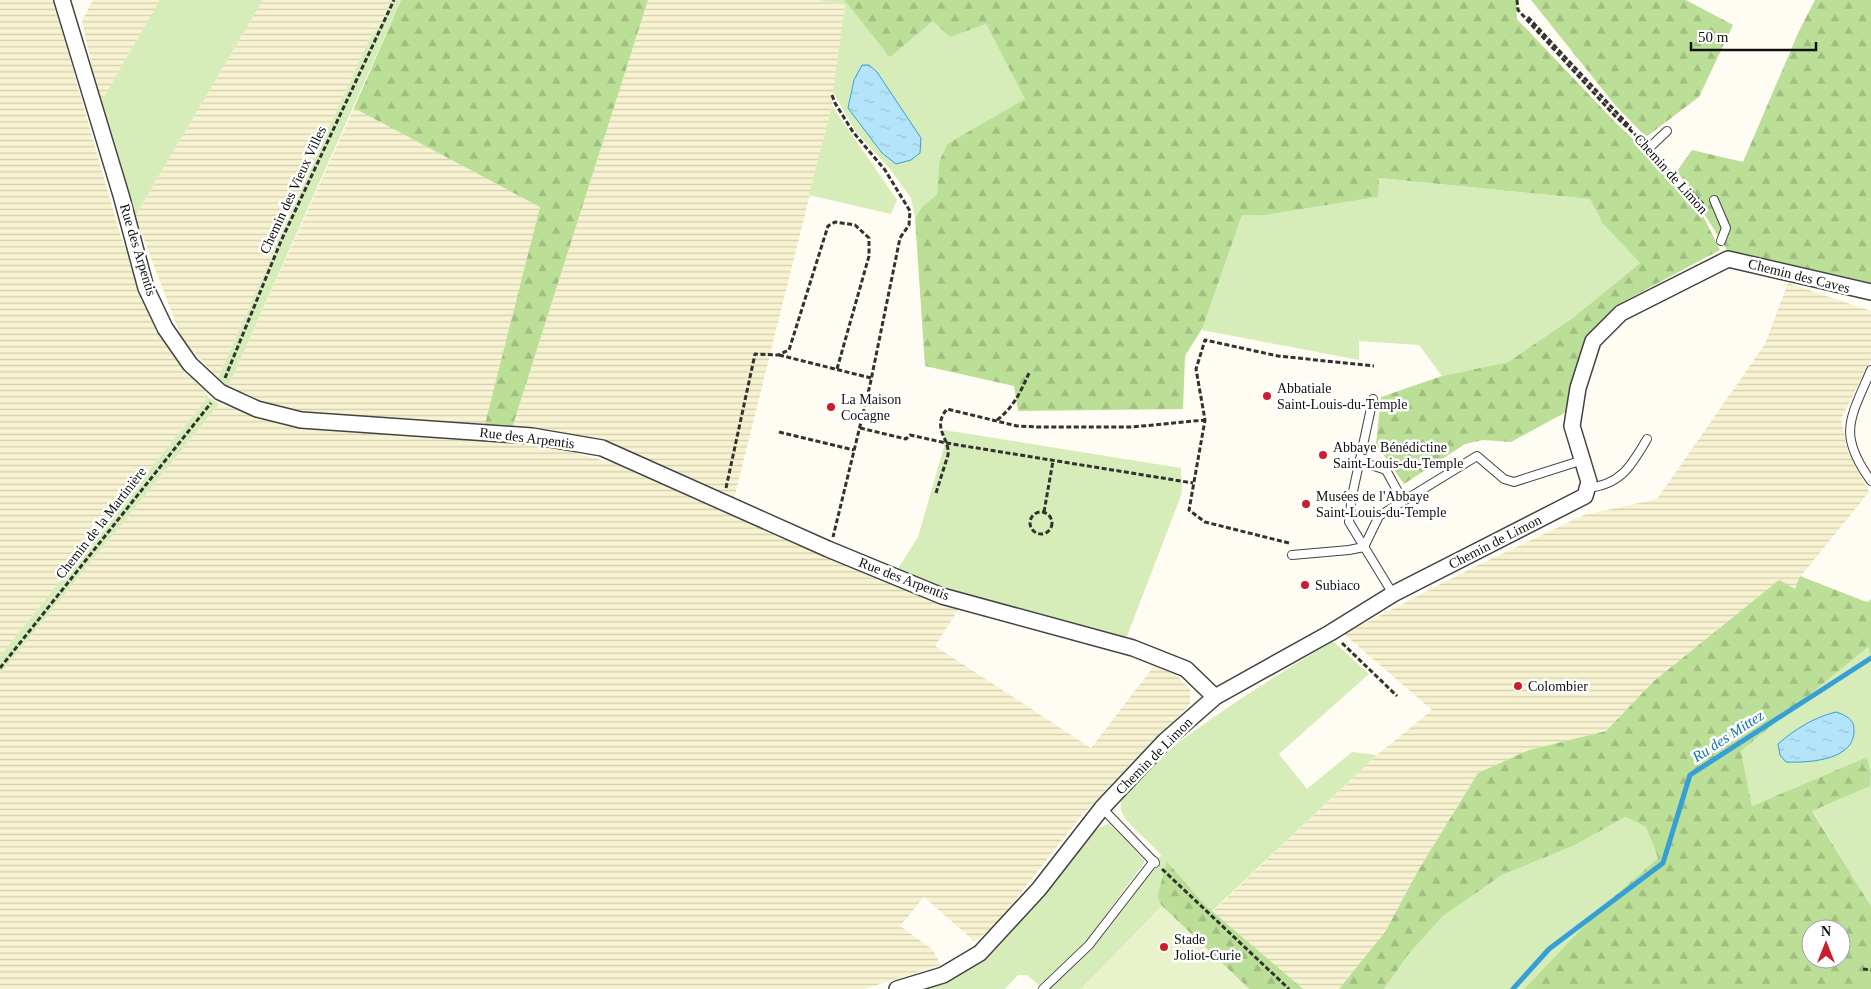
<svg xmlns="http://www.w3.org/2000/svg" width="1871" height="989" font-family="Georgia,serif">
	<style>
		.farmland { fill: url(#farmland-rules) }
		.grass { fill: #d7edb9 }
		.forest { fill: url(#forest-firs); fill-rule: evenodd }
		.pitch { fill: #e8f3cb }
		.water { fill: url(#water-ripples); stroke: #36a0d6 }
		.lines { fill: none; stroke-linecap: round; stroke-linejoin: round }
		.stream { stroke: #36a0d6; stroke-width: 5 }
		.lane-casing { stroke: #434343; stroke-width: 10 }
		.street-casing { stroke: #434343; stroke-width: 18 }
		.path { stroke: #323232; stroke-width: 3; stroke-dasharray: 5 2.5; stroke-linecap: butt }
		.lane { stroke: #fff; stroke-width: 8 }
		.street { stroke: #fff; stroke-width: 15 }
		.poi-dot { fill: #ca1e30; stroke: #fff; stroke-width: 2 }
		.labels { text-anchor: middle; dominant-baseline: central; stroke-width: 5; stroke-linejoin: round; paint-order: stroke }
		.street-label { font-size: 14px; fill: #101010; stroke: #fff }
		.poi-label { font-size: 14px; fill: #101010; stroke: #fff; text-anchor: start }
		.water-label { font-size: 15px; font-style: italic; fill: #0f71ab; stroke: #fff }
	</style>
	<defs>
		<pattern id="farmland-rules" width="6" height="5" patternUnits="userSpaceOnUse" patternTransform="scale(1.25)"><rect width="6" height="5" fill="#f7f2d0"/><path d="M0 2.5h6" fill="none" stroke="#d3ceb2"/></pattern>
		<pattern id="forest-firs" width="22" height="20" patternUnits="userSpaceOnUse" patternTransform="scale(1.25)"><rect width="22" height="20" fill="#bcdf97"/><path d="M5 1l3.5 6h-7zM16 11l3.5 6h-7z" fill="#a1be81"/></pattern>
		<pattern id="water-ripples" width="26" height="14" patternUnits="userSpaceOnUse" patternTransform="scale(1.25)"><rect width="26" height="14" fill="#b4e4fa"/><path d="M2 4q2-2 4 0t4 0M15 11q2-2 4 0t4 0" fill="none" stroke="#9ac3d5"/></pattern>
	</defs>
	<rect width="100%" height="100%" fill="#fffcf3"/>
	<g class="farmland">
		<path d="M0,0H53L120,234L148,306L172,352L197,376L204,386L208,397L0,656Z"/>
		<path d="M93,0H160L100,103L82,21Z"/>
		<path d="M263,0H391L381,23L370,38L330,125L218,378L182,339L135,216Z"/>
		<path d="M648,0H818L845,5L832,106L734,499L681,474L591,442L511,431Z"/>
		<path d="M354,108L540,207L504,354L484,428L286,412L227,389Z"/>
		<path d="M1788,283L1871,311V359L1841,419L1848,452L1869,492L1801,576L1795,590L1779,580L1654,681L1606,731L1529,750L1478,773L1419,869L1385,932L1339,989H1299L1211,913L1377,755L1432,710L1344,634L1470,569L1584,515L1657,499L1765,344Z"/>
		<path d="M219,404L280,424L553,447L613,463L890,583L960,607L935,646L1091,748L1154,666L1176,675L1190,689V704L1082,815L993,928L974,941L924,897L900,926L932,949L941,965L864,989H0V674Z"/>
	</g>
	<g class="grass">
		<path d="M160,0H263L135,216L100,103Z"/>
		<path d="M391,0H401L227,389L218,378L330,125L370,38L381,23Z"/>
		<path d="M818,0H844L866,27L934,21L950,37L986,24L1026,99L947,144L939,162L937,194L922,207L915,218L911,198L890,169L856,132L833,92L845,5Z"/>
		<path d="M832,106L897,200L891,214L809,195Z"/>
		<path d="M1378,178L1590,199L1603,224L1640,263L1574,317L1508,362L1442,376L1419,345L1359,341V360L1202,330L1242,215H1266L1378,197Z"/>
		<path d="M208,397L219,404L0,674V656Z"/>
		<path d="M944,430L1181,468L1182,493L1126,639L938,586L897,570L918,537L944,447Z"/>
		<path d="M1333,641L1369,674L1279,754L1307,789L1352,752L1377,755L1211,912L1157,897L1162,906L1081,989H1046L1089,948L1112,922L1161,855C1151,842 1125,824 1121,810C1110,773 1301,661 1333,641Z"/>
		<path d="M1868,647L1871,659V774L1867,757L1752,806L1741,751Z"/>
		<path d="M1871,777V906L1812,810L1869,786Z"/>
		<path d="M1625,817L1646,827L1658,858L1603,906L1524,989H1384L1407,956L1443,916L1502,875L1575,845Z"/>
		<path d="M1109,823L1144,860V863L1086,942L1040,986L1027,975H1018L1005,989H918L995,946L1032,908L1087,835Z"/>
	</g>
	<g class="forest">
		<path d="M401,0H648L511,431L484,428L540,207L354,108Z"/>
		<path d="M844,0H1516L1517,19L1615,122L1671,175L1702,214L1720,250L1615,306L1584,343L1566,412L1511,442L1483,440L1465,444L1404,484L1376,444L1381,397L1442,376L1508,362L1574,317L1640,263L1603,224L1590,199L1379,178L1378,197L1266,215H1242L1203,327L1185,356L1183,409L1018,411L1014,386L925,366L915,218L922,207L937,194L939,162L947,144L1025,99L986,24L950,37L933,21L890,57Z"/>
		<path d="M1531,0H1686L1733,25L1699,97L1646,137L1615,105Z"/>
		<path d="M1815,0H1871V292L1861,291L1800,267L1727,250L1677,171L1692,150L1743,162L1799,31Z"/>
		<path d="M1800,576L1864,601L1868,602L1871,599V659L1868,647L1741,751L1752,806L1867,757L1871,774L1870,786L1812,811L1871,906V989H1524L1603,906L1658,858L1646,827L1625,817L1575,845L1502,875L1443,916L1407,956L1384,989H1339L1385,932L1419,869L1478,773L1529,750L1606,731L1654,681L1779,580L1795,589ZM1811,929H1841V959H1811Z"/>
		<path d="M1167,862L1206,906L1303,989H1249L1162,906L1157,897Z"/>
	</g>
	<path class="pitch" d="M1162,906L1249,989H1081Z"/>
	<g class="water">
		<path d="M862,65H869L877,72L921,138L920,153L911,160L896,164L882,153L848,108L854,80Z"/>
		<path d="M1836,712C1845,715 1854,719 1854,729C1856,760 1810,763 1786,762L1780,755L1778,744C1795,729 1815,717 1836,712Z"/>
	</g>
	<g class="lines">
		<path class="stream" d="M1513,989L1549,949L1663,863L1690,775L1871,658"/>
		<defs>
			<g id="lane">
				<path d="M1649,148L1667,131"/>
				<path d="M1714,200L1726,228L1721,241"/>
				<path d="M1871,370C1850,419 1837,434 1871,481"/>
				<path d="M1373,399L1352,496L1349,522L1393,594"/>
				<path d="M1359,461L1386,470L1403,501"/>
				<path d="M1587,488C1621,485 1631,466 1647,439"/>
				<path d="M1292,555L1349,550L1364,547L1379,516L1477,456L1504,479L1514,482L1583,460"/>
				<path d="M1102,808L1155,863"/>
				<path d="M1043,989L1089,945L1154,861"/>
			</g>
			<g id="street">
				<path d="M62,0L121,195L146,288L165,328L190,364L220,392L257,409L301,420L532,436L602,448L828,549L942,596L1133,648L1186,669L1215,697"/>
				<path d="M897,989L943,975L980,953L1039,889L1102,808L1165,741L1215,697L1330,633L1393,594L1585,496L1589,482L1572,426L1578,388L1593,341L1621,313L1728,259L1871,292"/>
			</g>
		</defs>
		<use href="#lane" class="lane-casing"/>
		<use href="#street" class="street-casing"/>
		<g class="path">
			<path d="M1517,0L1518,10L1614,115L1641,140"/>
			<path d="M1528,17L1631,128"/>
			<path d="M832,95L835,103L853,132L885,170L910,211L909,225L900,238L870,385L833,537"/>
			<path d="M1655,156L1705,211"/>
			<path d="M1690,190L1703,204"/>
			<path d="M779,355L871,378"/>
			<path d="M225,378L281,241L394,0"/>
			<path d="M997,420C1014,407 1021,391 1029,373"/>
			<path d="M860,428L906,439L910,435L946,443L1193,483"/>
			<path d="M779,432L854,450"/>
			<path d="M726,488L755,354L778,355L789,350L828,226L835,222L855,225L869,238V256L837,369"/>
			<path d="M936,493L948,455C950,438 931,428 947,409L1017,426L1037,427H1132L1205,420"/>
			<circle cx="1041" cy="523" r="11"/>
			<path d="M1044,512L1053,461"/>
			<path d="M1289,543L1205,522L1189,510L1205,420L1196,369L1205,340L1278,356L1374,366"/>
			<path d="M1342,643L1397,696"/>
			<path d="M0,668L211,403"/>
			<path d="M1162,869L1289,989"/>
			<path d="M1863,969L1871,970"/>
		</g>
		<use href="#lane" class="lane"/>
		<use href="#street" class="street"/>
	</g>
	<g class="poi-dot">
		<circle cx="1267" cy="396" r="5"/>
		<circle cx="831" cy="407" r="5"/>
		<circle cx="1323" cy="455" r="5"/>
		<circle cx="1306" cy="504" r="5"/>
		<circle cx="1305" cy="585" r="5"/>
		<circle cx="1518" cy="686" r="5"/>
		<circle cx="1164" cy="947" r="5"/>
	</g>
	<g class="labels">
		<g class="street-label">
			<text transform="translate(1671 174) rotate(48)">Chemin de Limon</text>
			<text transform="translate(293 190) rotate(-65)">Chemin des Vieux Villes</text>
			<text transform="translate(138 250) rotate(73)">Rue des Arpentis</text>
			<text transform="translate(1799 276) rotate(14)">Chemin des Caves</text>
			<text transform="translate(527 438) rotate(7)">Rue des Arpentis</text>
			<text transform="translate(101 523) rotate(-52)">Chemin de la Martinière</text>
			<text transform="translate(1495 542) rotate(-27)">Chemin de Limon</text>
			<text transform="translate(904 579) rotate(21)">Rue des Arpentis</text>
			<text transform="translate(1154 756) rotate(-45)">Chemin de Limon</text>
		</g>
		<g class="poi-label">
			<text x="1277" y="388">Abbatiale<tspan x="1277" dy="16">Saint-Louis-du-Temple</tspan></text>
			<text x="841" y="399">La Maison<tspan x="841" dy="16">Cocagne</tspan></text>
			<text x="1333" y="447">Abbaye Bénédictine<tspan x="1333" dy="16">Saint-Louis-du-Temple</tspan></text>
			<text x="1316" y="496">Musées de l'Abbaye<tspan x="1316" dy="16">Saint-Louis-du-Temple</tspan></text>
			<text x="1315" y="585">Subiaco</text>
			<text x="1528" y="686">Colombier</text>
			<text x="1174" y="939">Stade<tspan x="1174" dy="16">Joliot-Curie</tspan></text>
		</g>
		<g class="water-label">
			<text transform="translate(1728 736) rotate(-33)">Ru des Mittez</text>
		</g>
	</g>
	<g transform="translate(1826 944)"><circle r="24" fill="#ffffff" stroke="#9f9f9f"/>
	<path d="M0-4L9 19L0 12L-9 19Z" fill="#ca1e30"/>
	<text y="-8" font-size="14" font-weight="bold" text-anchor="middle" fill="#101010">N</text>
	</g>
	<path d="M1691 42v8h125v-8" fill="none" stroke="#101010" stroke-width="2.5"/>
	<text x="1698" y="42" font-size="15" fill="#101010" stroke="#ffffff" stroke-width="4" paint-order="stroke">50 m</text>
</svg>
